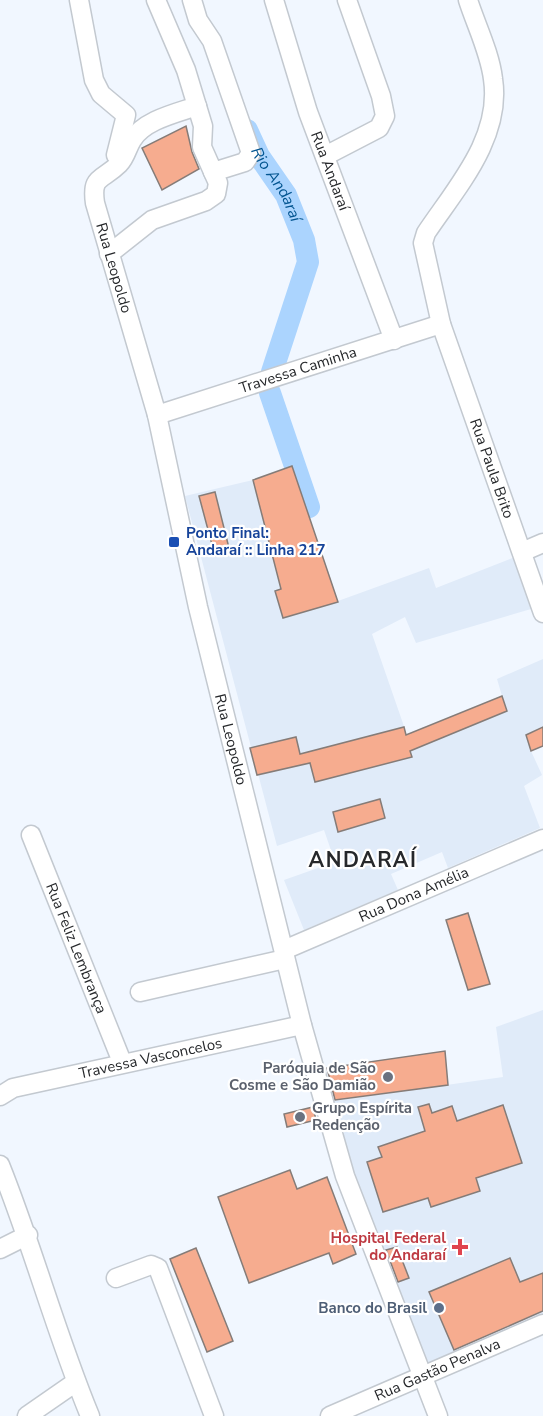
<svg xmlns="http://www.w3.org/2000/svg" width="543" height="1416" font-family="'Nunito Sans',sans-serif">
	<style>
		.built { fill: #e0ebf9 }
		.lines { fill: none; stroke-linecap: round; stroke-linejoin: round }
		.river { stroke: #abd4fe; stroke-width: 22 }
		.building { fill: #f6ac8f; stroke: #857c78; stroke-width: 1.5 }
		.minor-casing { stroke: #c3c9d0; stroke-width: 21 }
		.minor { stroke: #fff; stroke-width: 18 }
		.transit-dot { fill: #1a4fb4; stroke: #fff; stroke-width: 2 }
		.worship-dot { fill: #6b7280; stroke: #fff; stroke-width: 2 }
		.health-dot { fill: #e0444e; stroke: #fff; stroke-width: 2 }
		.service-dot { fill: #5c6f8a; stroke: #fff; stroke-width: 2 }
		.labels { text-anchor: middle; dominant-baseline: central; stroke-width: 4.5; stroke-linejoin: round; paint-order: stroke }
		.street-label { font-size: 15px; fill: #26282b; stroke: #fff }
		.transit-label { font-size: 15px; font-weight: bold; fill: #164399; stroke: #fff; text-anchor: start }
		.worship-label { font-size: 15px; font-weight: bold; fill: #5b616d; stroke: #fff; text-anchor: end }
		.health-label { font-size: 15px; font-weight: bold; fill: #be3a42; stroke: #fff; text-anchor: end }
		.service-label { font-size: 15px; font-weight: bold; fill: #4e5e75; stroke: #fff; text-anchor: end }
		.water-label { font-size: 16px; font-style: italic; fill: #035591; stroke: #fff }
		.district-label { font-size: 21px; font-weight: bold; letter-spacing: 1.5px; fill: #26282b; stroke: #fff }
	</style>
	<rect width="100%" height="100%" fill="#f1f7ff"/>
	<g class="built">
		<path d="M292,466L338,601L429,568L436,588L515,557L531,609L416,643L405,617L372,634L407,735L502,696L497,679L543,659V746L531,751L542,775L524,786L540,828L448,868L442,852L391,874L398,890L304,930L284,880L335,862L324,830L277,846L185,496L253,480Z"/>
		<path d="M543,1010V1319L424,1370L349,1175L333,1101L503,1077L496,1027Z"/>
	</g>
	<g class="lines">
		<g class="river">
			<path id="s1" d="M247,130L259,156L286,195L304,240L308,262L272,372"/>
			<path d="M270,393L309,507"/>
		</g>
	</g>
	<g class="building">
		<path d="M186,126L192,152L199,169L162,190L142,148Z"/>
		<path d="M292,466L338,602L283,618L275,591L281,589L253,480Z"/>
		<path d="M215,492L230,552L215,556L199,496Z"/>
		<path d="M502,696L507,711L410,751L412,757L315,782L310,763L257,775L250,748L296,737L300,754L404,727L406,735Z"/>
		<path d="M543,727V746L531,751L526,735Z"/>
		<path d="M380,799L385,818L338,832L333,812Z"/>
		<path d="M468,913L490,984L468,990L446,920Z"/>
		<path d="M445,1051L448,1085L335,1100L327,1068Z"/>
		<path d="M429,1104L432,1113L452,1106L457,1121L503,1105L522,1163L476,1178L480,1191L431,1207L428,1198L383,1212L367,1162L382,1157L378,1147L425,1131L418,1107Z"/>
		<path d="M313,1107L316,1120L287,1127L284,1114Z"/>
		<path d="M290,1170L297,1189L327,1177L356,1254L333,1264L329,1253L249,1283L218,1197Z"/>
		<path d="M397,1247L409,1278L398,1282L386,1250Z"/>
		<path d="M196,1248L233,1341L207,1352L170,1259Z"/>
		<path d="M510,1258L520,1282L543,1273V1311L454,1350L429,1292Z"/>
	</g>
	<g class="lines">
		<defs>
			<g id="minor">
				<path d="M79,0L94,80L101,94L126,115L116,155"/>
				<path d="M192,0L198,20L212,41L251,153L245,162L213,172"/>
				<path id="s2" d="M274,0L308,112L394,340"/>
				<path id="s3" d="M468,0C476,25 490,53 493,79C502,138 456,188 426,233L423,243L441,324L543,613"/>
				<path id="s4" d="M197,106C177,113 144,120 132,140C127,148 126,157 119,164C102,181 91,175 95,203L157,415L198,607L302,1025L345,1176L438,1416"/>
				<path d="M325,156L379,128L385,116L381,96L347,0"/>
				<path d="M109,254L152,220L206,201L216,194L218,183L202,147L203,126L186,70L156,0"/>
				<path id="s5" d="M157,415L441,324"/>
				<path d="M522,552L543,543"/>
				<path id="s6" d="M31,835L122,1062"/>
				<path id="s7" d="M284,950L543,839"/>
				<path d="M140,992L285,959"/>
				<path id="s8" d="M0,1096L13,1088L302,1025"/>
				<path d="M0,1165C33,1247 56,1334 90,1416"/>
				<path d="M0,1249L28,1235"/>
				<path d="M116,1278L151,1265L158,1268L214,1416"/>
				<path d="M27,1416L76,1382"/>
				<path id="s9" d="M330,1416L543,1324"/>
			</g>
		</defs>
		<use href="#minor" class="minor-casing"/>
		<use href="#minor" class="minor"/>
	</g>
	<rect class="transit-dot" x="168" y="536" width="12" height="12" rx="3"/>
	<g class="worship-dot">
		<circle cx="388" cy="1077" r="6"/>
		<circle cx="300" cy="1117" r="6"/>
	</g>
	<path class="health-dot" d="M457 1238h6v6h6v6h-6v6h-6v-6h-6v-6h6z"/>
	<circle class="service-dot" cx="439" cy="1308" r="6"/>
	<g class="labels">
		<g class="street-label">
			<text stroke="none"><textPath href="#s2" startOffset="180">Rua Andaraí</textPath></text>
			<text stroke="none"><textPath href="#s4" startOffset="220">Rua Leopoldo</textPath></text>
			<text stroke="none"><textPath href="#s5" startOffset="148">Travessa Caminha</textPath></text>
			<text stroke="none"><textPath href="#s3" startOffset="502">Rua Paula Brito</textPath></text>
			<text stroke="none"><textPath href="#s4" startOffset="706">Rua Leopoldo</textPath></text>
			<text stroke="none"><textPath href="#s7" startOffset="141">Rua Dona Amélia</textPath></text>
			<text stroke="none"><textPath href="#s6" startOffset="122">Rua Feliz Lembrança</textPath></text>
			<text stroke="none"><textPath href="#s8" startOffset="156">Travessa Vasconcelos</textPath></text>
			<text stroke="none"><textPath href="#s9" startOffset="117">Rua Gastão Penalva</textPath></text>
		</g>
		<g class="transit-label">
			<text x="186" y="533">Ponto Final:<tspan x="186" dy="17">Andaraí :: Linha 217</tspan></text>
		</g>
		<g class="worship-label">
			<text x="376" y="1068">Paróquia de São<tspan x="376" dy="17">Cosme e São Damião</tspan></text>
			<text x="312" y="1108" text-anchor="start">Grupo Espírita<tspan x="312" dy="17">Redenção</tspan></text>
		</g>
		<g class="health-label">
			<text x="446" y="1238">Hospital Federal<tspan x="446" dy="17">do Andaraí</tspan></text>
		</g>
		<g class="service-label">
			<text x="427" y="1308">Banco do Brasil</text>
		</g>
		<g class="water-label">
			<text stroke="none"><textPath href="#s1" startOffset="62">Rio Andaraí</textPath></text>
		</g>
		<g class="district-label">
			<text x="363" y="860">ANDARAÍ</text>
		</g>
	</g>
</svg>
